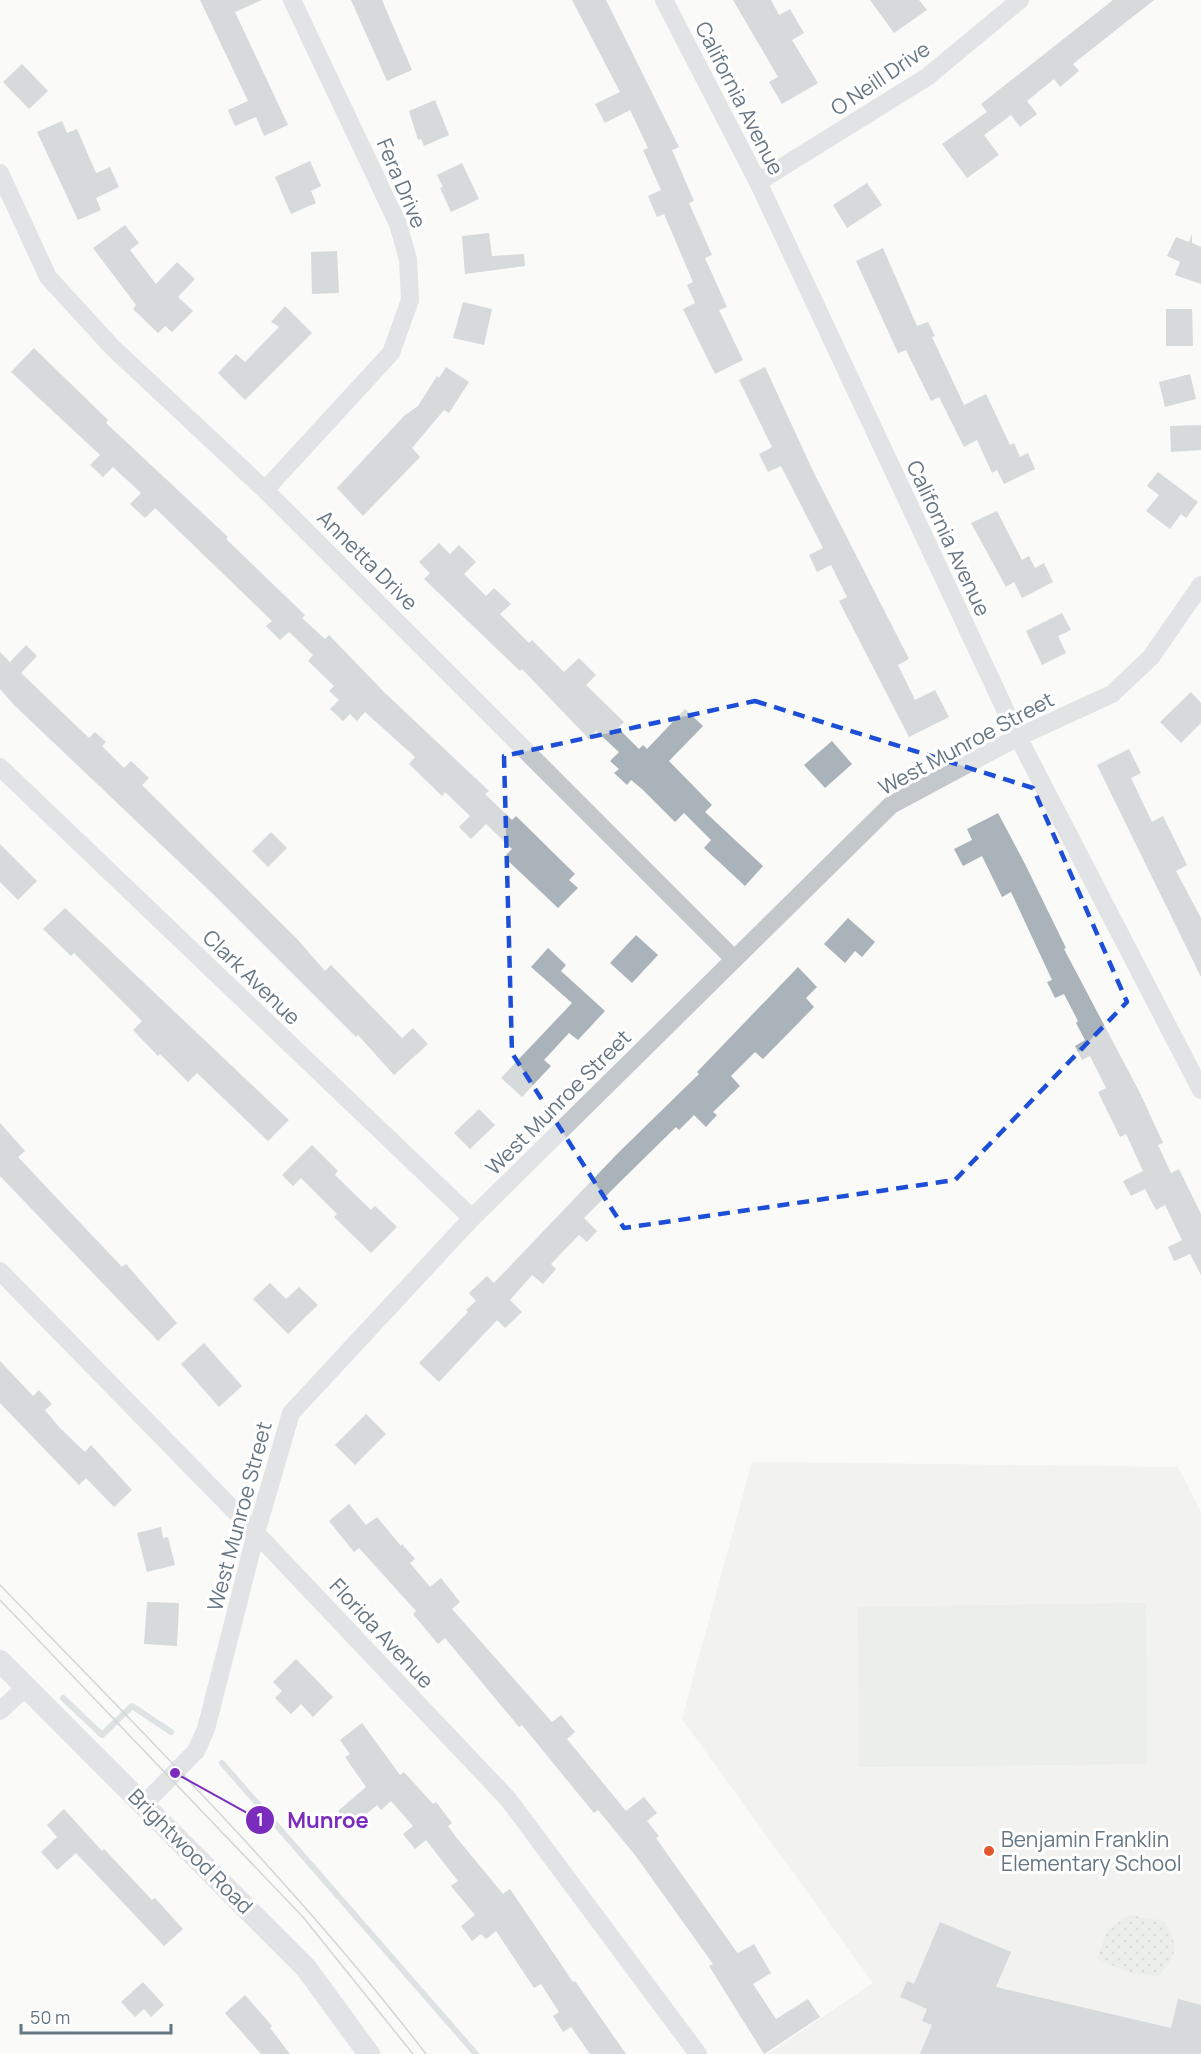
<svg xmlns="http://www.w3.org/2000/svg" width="1201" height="2054" font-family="Manrope,sans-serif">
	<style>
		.built { fill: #e8e9e9 }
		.park { fill: url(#park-dots) }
		.pitch { fill: #dadfd7 }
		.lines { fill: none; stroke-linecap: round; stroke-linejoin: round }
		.stream { stroke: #bbc7cb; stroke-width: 6 }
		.building { fill: #aab3b9 }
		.minor { stroke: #c3c8cc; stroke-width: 18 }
		.tertiary { stroke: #c3c8cc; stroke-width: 22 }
		.tram { stroke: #a2aab0; stroke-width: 1.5 }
		.marked { fill: none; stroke: #1d4ed8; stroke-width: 4.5; stroke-dasharray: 12 8; stroke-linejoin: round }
		.poi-dot { fill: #e4572e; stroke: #fff; stroke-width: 2 }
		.labels { text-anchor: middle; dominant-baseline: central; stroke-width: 6; stroke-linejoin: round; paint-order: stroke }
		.street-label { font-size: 21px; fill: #657683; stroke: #fff }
		.poi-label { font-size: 21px; fill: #657683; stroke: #fff; text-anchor: start }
		.leader { fill: none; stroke: #7b2cbf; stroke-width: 2 }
		.callout-dot { fill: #7b2cbf; stroke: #fff; stroke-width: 2 }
		.mark-label { font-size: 18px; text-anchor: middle; font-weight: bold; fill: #fff }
		.callout-label { font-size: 22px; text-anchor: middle; font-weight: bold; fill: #7b2cbf; stroke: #fff; stroke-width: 6; stroke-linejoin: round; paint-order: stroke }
	</style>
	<defs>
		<pattern id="park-dots" width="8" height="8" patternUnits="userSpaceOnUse" patternTransform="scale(1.5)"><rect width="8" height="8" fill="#dadfd7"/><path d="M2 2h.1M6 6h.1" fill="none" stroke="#b4b9b4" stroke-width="1.8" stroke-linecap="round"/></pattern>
	</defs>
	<rect width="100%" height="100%" fill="#fafaf8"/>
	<path class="built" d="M752,1462L1178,1467L1201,1512V2054H768L873,1983L682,1719Z"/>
	<path class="park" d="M1130,1915L1164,1921C1179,1947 1178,1954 1158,1976L1131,1973L1097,1959L1108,1929Z"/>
	<path class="pitch" d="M1146,1603L1147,1764L859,1767L858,1607Z"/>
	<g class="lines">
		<g class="stream">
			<path d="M63,1698L102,1735L132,1706L171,1732"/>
			<path d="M222,1763L476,2054"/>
		</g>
	</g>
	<g class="building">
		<path d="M200,0H262L235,12L288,125L264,136L256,117L235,126L228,110L248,101Z"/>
		<path d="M351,0H382L412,70L387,81Z"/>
		<path d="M572,0H606L679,147L672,150L694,201L689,203L712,255L705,258L727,307L719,310L743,360L715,374L683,309L695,303L687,285L693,282L664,214L657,217L648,196L661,190L643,150L648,148L630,110L605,123L595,104L620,92Z"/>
		<path d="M733,0H771L779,15L790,9L804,33L792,40L818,83L782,104L769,82L778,77Z"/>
		<path d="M870,0H919L927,10L894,33Z"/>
		<path d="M1113,0H1154L1073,64L1079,71L1060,87L1054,79L1027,101L1037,114L1020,127L1011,115L984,135L999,155L967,178L942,144L987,112L981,104Z"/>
		<path d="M22,64L48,91L29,109L3,82Z"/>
		<path d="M435,100L449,135L424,146L421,139L418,140L409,111Z"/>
		<path d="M62,121L67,133L77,129L96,173L110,167L119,187L96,198L101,210L78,220L37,132Z"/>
		<path d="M310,161L321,186L311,191L316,203L291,214L275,177Z"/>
		<path d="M462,163L479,199L451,212L440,188L443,187L437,175Z"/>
		<path d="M867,183L882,205L847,228L833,205Z"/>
		<path d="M125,225L139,243L130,250L156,284L177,262L195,279L178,297L193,311L172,332L165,326L158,333L133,309L136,305L93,248Z"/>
		<path d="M489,233L492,256L524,254L525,266L465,274L462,236Z"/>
		<path d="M1192,234V243L1201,247V284L1175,275L1180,262L1167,256L1176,237L1189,242Z"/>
		<path d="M883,248L917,326L928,322L935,336L932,337L964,405L986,394L1010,445L1014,443L1020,457L1028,453L1035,469L1004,484L997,470L992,473L977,440L964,447L939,397L931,401L906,350L898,353L856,261Z"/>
		<path d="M337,251L339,293L312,294L311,252Z"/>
		<path d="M463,302L492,309L484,345L453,338Z"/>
		<path d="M285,306L312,333L245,400L218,373L236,354L245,362L279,327L271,322Z"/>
		<path d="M1166,309H1192L1193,346H1166Z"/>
		<path d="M34,348L108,420L106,423L228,537L226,539L305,615L302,618L325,639L329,635L385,693L489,791L485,794L512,820L516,816L575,874L569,880L578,888L558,908L504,857L512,849L486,824L471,839L459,827L470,816L445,792L442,796L409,764L415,757L365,712L357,721L350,714L343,721L330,709L339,700L329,691L334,686L308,661L313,655L289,632L280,640L266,626L272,621L155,508L145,518L130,504L141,493L113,467L103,477L90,465L100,455L11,372Z"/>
		<path d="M446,367L469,382L449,413L444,410L412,448L420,457L363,516L337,488L404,416L418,406L437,376L439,378Z"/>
		<path d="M765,367L813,471L909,659L898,665L915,700L935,690L949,717L909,737L839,601L847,597L831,565L817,572L809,555L823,548L781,466L768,472L759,454L772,447L739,380Z"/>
		<path d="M1190,374L1196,399L1165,407L1159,382Z"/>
		<path d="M1201,425V450L1171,452L1170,426Z"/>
		<path d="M1158,472L1198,502L1186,518L1181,514L1170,529L1146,511L1159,495L1147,486Z"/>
		<path d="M997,511L1022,560L1029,556L1035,568L1044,563L1053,582L1022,598L1014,582L1006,587L971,523Z"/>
		<path d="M439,543L450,554L459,545L476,562L464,574L486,596L494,588L511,604L500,614L529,643L532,640L564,672L579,658L596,675L586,685L624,722L618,728L639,749L643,745L647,749L685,709L703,726L669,761L712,805L705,812L763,866L745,886L704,848L711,840L684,813L675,822L642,789L631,780L627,785L614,773L619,769L610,761L619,752L596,731L589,739L522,669L520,671L424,579L430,573L419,562Z"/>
		<path d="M1062,613L1071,630L1058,636L1066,653L1042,665L1026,631Z"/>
		<path d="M26,645L37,656L21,673L89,738L95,732L106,742L102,746L124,768L131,761L149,778L142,785L298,940L325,971L331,965L402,1038L413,1028L428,1044L394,1075L358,1035L356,1037L213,894L14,705L0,689V652L10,662Z"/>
		<path d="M1191,692L1201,703V723L1181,743L1160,722Z"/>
		<path d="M832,741L852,764L825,788L804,765Z"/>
		<path d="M1129,749L1141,773L1131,778L1152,822L1163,816L1187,865L1176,871L1201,918V977L1097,765Z"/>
		<path d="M998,813L1025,864L1066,948L1064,949L1140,1093L1163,1143L1158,1145L1171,1173L1179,1169L1201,1214V1275L1190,1254L1174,1261L1168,1247L1182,1240L1165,1205L1156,1210L1145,1189L1131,1196L1123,1181L1143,1171L1126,1134L1120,1137L1098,1092L1106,1088L1090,1056L1082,1060L1075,1046L1085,1040L1076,1023L1078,1021L1064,994L1055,998L1047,982L1052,980L1011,892L1002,897L982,856L963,866L954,849L972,840L967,829Z"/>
		<path d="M271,832L287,848L268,867L252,851Z"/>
		<path d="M0,844L37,881L18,900L0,882Z"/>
		<path d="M65,908L289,1120L268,1141L197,1073L188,1082L160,1054L158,1056L133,1030L142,1021L74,953L71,956L43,929Z"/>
		<path d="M848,918L875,942L862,957L855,951L845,963L824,944Z"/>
		<path d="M636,935L658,955L632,983L610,963Z"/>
		<path d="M548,948L566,965L561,971L605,1011L578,1040L569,1033L544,1060L551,1066L522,1097L501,1078L572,1003L531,967Z"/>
		<path d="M798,967L817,987L806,998L814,1007L763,1059L755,1052L731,1076L740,1086L713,1112L717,1115L706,1127L694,1115L679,1130L676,1127L621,1181L584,1218L597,1231L587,1242L579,1235L551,1264L556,1269L543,1284L532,1275L510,1300L522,1312L505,1328L497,1320L439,1382L419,1363L468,1312L466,1310L476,1301L469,1293L487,1276L494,1283L618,1153L699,1074L697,1072Z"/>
		<path d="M479,1109L495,1125L470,1149L454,1133Z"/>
		<path d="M0,1123L25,1151L18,1157L122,1267L126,1264L177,1323L158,1341L0,1176Z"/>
		<path d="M312,1145L338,1171L335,1175L371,1210L375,1206L397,1227L371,1253L334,1217L337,1214L301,1178L293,1186L282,1175Z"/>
		<path d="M270,1283L286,1299L299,1287L318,1305L288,1334L253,1299Z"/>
		<path d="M204,1343L242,1386L219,1407L181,1364Z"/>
		<path d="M0,1361L33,1396L39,1390L52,1404L45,1410L59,1427L85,1452L91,1445L132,1490L114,1507L86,1478L79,1485L0,1403Z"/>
		<path d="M366,1414L386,1434L355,1465L335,1445Z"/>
		<path d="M349,1504L366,1525L377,1517L401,1546L402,1544L415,1559L410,1563L430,1587L441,1578L460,1602L452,1609L552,1722L561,1715L575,1732L567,1739L626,1811L644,1797L657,1813L647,1821L659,1836L656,1838L736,1951L738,1953L754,1944L771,1973L753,1984L776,2019L808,1999L820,2017L764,2054L709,1966L713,1964L635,1855L598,1810L594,1813L522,1725L519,1727L445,1638L438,1644L413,1614L416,1611L359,1548L354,1552L329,1521Z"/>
		<path d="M161,1527L163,1538L168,1537L175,1565L147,1572L137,1533Z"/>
		<path d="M147,1602L179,1603L177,1646L144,1644Z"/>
		<path d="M296,1659L333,1697L313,1717L301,1704L291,1714L275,1698L282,1691L273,1682Z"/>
		<path d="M362,1723L400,1775L404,1772L433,1804L436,1802L452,1823L448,1826L456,1837L503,1894L510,1889L573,1982L575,1981L626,2054H590L571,2027L563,2032L553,2016L559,2012L541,1984L534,1988L496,1931L486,1939L481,1934L472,1941L461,1926L475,1915L451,1886L458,1881L426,1840L415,1849L403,1834L413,1826L391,1801L381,1810L377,1805L351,1827L338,1811L366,1787L345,1757L350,1754L340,1740Z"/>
		<path d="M64,1809L102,1851L104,1849L152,1900L155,1898L183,1929L164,1946L76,1853L57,1870L41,1852L57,1837L47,1825Z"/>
		<path d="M940,1922L1011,1952L996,1987L1171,2028L1178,1999L1201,2005V2054H920L932,2025L922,2021L927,2009L900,1997L907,1981L914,1984Z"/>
		<path d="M143,1982L164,2005L151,2017L144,2009L135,2017L121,2002Z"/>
		<path d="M245,1995L272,2026L270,2028L290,2054H261L225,2013Z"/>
	</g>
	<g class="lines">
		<g class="minor">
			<path d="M664,0L758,182L1018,737L1201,1090"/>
			<path d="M0,173L48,277L112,347L265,490L734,959"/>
			<path d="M758,182L927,77L1020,0"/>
			<path d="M265,490L391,353L410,300L408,259L398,224L292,0"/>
			<path d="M0,767L472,1218"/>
			<path d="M0,1271L256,1533L508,1799L698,2054"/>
			<path d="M0,1711L25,1688"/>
			<path d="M145,1803L196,1751L206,1729L256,1533L291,1413L472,1218L891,805L1018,737L1112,694L1151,657L1201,585"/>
		</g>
		<path class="tertiary" d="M0,1661L306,1968L369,2054"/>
		<g class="tram">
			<path d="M0,1585C147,1737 297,1886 426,2054"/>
			<path d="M0,1600L303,1917L413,2054"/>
		</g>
	</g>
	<path d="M0 0H1201V2054H0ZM755,701L1033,788L1127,1002L955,1180L624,1228L512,1053L504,756Z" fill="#fafaf8" fill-opacity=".55" fill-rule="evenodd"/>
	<path class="marked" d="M755,701L1033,788L1127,1002L955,1180L624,1228L512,1053L504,756Z"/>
	<circle class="poi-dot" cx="989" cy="1851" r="6"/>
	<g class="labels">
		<g class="street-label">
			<text transform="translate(880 78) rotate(-34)">O Neill Drive</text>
			<text transform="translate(740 98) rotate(63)">California Avenue</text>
			<text transform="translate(402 183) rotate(67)">Fera Drive</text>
			<text transform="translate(949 538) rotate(65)">California Avenue</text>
			<text transform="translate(368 560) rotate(45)">Annetta Drive</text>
			<text transform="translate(966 743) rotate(-28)">West Munroe Street</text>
			<text transform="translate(252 977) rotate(44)">Clark Avenue</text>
			<text transform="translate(558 1102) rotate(-45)">West Munroe Street</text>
			<text transform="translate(239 1516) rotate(-75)">West Munroe Street</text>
			<text transform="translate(382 1633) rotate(47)">Florida Avenue</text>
			<text transform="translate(191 1851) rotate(45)">Brightwood Road</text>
		</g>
		<g class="poi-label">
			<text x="1001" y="1839">Benjamin Franklin<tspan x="1001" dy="24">Elementary School</tspan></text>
		</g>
	</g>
	<path class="leader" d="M175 1773L260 1820"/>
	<g class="callout-dot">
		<circle cx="175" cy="1773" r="6"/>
		<circle cx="260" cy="1820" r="15"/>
	</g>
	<g class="mark-label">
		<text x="260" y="1826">1</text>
	</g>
	<g class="callout-label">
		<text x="328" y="1828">Munroe</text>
	</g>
	<path d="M21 2024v9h150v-9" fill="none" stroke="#657683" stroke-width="3"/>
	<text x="30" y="2024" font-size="18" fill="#657683" stroke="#ffffff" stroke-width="4.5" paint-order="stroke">50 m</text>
</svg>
